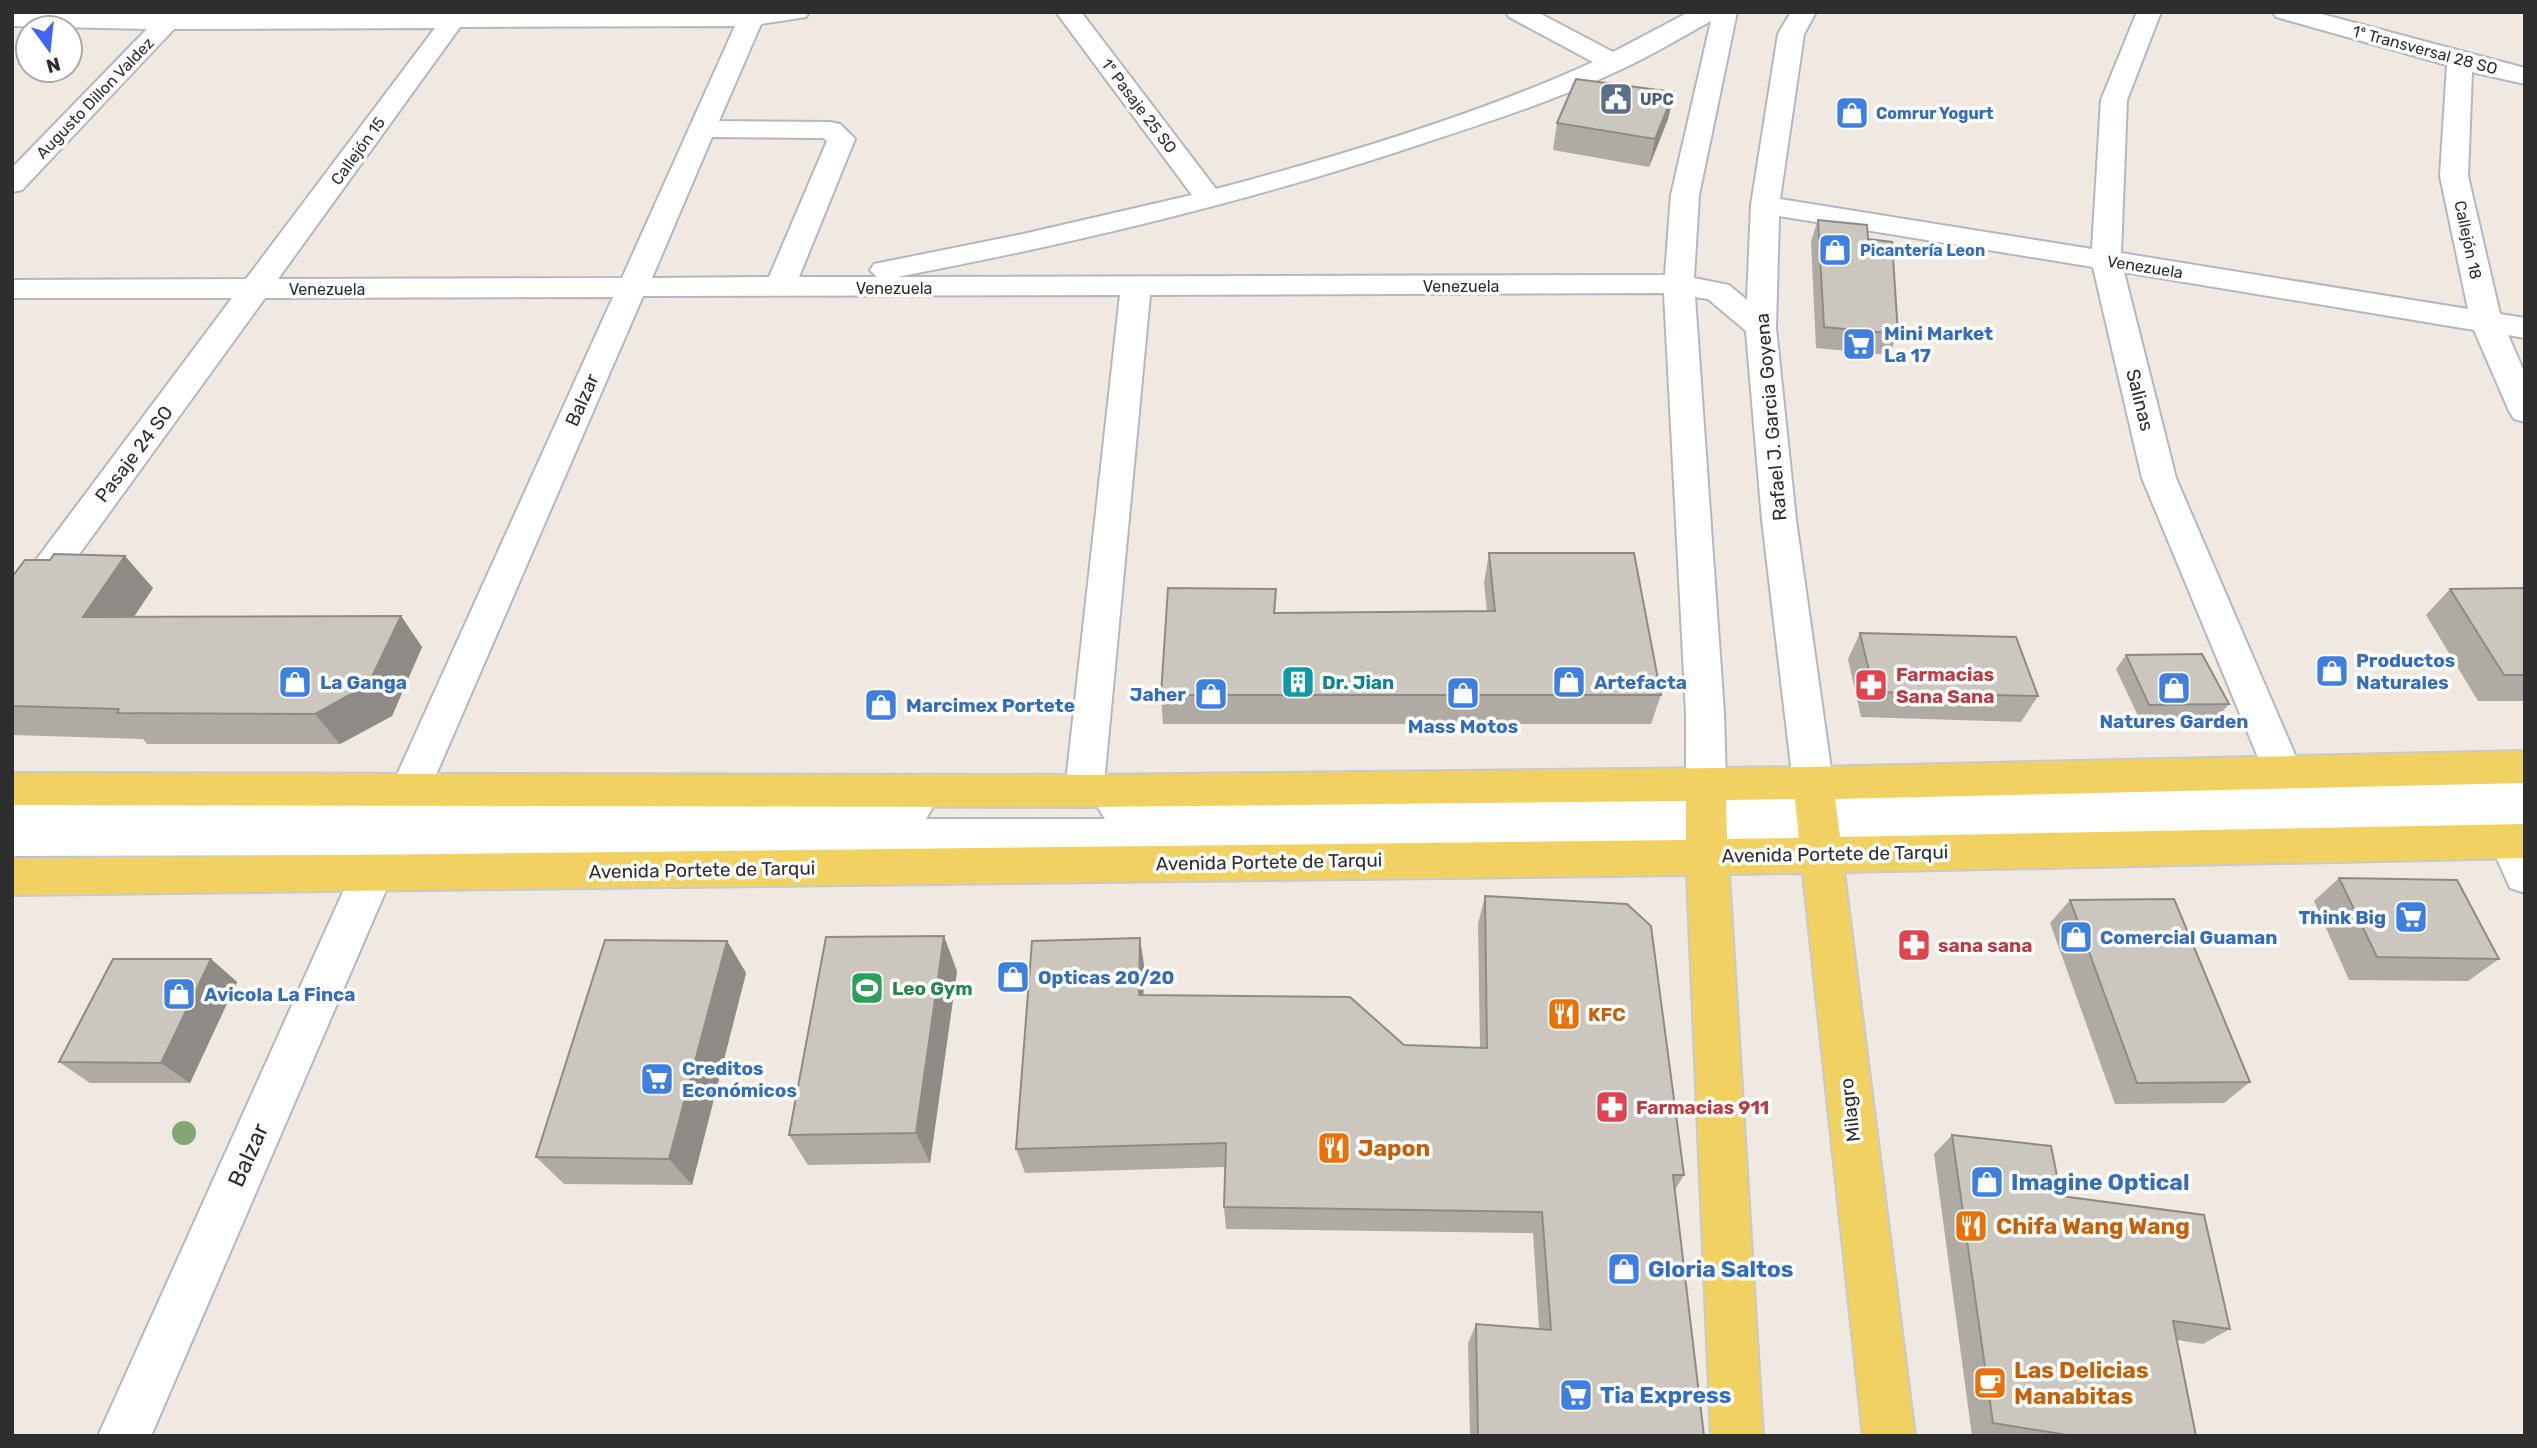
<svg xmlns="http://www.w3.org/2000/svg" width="2537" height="1448" font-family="Rubik,sans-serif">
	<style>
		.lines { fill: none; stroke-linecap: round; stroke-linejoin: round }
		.minor-casing { stroke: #b4b7c1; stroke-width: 4 }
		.major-casing { stroke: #c9c9c9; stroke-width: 4 }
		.minor { fill: #fff; fill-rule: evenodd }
		.major { fill: #f2d163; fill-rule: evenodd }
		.tree { fill: #84a574 }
		.wall { fill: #afaba4 }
		.shaded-wall { fill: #8e8b86 }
		.building { fill: #cbc7bf; stroke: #8e8b86; stroke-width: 2 }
		.labels { text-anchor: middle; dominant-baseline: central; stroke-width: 7; stroke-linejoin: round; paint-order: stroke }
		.far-street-label { font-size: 16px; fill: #2e2e2e; stroke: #fff }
		.far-service-label { font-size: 16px; font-weight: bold; fill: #4e5e75; stroke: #fff; text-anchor: start }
		.far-shop-label { font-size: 16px; font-weight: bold; fill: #366cbe; stroke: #fff; text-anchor: start }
		.shop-label { font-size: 19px; font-weight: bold; fill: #366cbe; stroke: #fff; text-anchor: start }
		.street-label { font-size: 19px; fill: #2e2e2e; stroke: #fff }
		.health-label { font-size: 19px; font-weight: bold; fill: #be3a42; stroke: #fff; text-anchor: start }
		.culture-label { font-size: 19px; font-weight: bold; fill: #0d838f; stroke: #fff; text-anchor: start }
		.leisure-label { font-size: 19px; font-weight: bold; fill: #27864d; stroke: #fff; text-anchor: start }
		.food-label { font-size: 19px; font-weight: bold; fill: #c56008; stroke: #fff; text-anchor: start }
		.near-food-label { font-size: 23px; font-weight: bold; fill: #c56008; stroke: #fff; text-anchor: start }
		.near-street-label { font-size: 23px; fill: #2e2e2e; stroke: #fff }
		.near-shop-label { font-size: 23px; font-weight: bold; fill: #366cbe; stroke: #fff; text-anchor: start }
	</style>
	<rect width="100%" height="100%" fill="#efe9e1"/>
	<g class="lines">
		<defs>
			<g id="minor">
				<path d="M12,12L161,14L189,12L188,14L809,12L806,17L761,24L719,121L830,122L840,124L855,139L799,277H877L870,270L874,264L1023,234L1192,195L1056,12H1081L1216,189C1340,156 1477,115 1593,62L1509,17L1506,12H1537L1613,52L1689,12H1737L1699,195L1694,278L1729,285L1747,300L1751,205L1778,34L1791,12H1816L1804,34L1780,199L2092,249L2101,100L2137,12H2161L2127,100L2121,253L2468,309L2440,176L2447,65L2276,17L2273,12H2314L2525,68V84L2472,72L2468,176L2500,314L2525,318V338L2508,335L2525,374V422L2514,419L2509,411L2474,330L2124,272L2176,478L2302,771L2298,779L2525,774V893L2510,888L2489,841L2492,835L1706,851L12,856V791H393L391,788L613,297L265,298L25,629L12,633V592L232,298H12V280L246,279L435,28L174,29L22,190L12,192V168L147,29L12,26ZM1711,21L1671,195L1665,275L897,277C1076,243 1252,201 1424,143C1491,121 1559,99 1622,69C1652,55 1682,37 1711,21ZM735,26L622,278L278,279L460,27ZM712,137L823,138L827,141L769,277L652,278ZM1779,216L2093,267L2142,478L2267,779L1830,789L1833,783L1796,520L1776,328ZM1664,293L1686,713V783L1689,789H1117L1103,794L1150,295ZM1120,295L1065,791L1071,803L1085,807L1099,803L1097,806L1105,819H926L933,807L927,795L913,790L429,791L643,296ZM1695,297L1708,299L1746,331L1762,520L1793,783L1796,789H1723L1726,783L1724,713Z"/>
				<path d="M372,856L387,861L393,874L151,1436H98L351,874L357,861Z"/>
			</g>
			<path id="major" d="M2525,751V783L1835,799L1840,837L2525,824V858L1844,872L1915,1436H1863L1803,873L1729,874L1763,1436H1711L1687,875L12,895V859L1686,840V801L1085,807L12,805V773L1085,775L1813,767ZM1795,799L1799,838L1727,839L1726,800Z"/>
		</defs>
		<use href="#minor" class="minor-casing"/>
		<use href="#major" class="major-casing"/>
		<use href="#minor" class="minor"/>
		<use href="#major" class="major"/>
	</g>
	<circle class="tree" cx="184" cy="1133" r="12"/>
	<g class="wall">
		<path d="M1674,92L1668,119L1649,167L1553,150L1557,123Z"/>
		<path d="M1818,220L1868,239L1898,334L1889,355L1816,348L1811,241Z"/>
		<path d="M1489,553L1661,695L1651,724H1163L1161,695L1276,589L1275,613L1487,611L1484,583Z"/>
		<path d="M12,577L153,588L134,617L401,616L422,647L392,716L340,744H147L143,739L12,735Z"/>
		<path d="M2525,588V701H2478L2426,615L2450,589Z"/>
		<path d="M1860,633L2038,696L2021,722L1861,717L1848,659Z"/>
		<path d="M2126,655L2229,704L2218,717L2139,718L2116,669Z"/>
		<path d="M2339,878L2499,959L2468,981L2349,980L2314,901Z"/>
		<path d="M1485,896L1684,1175L1675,1190L1704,1436H1470L1468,1343L1476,1324L1539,1329L1533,1233L1226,1229L1224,1207L1225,1167L1025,1173L1016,1149L1144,965L1143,995L1404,1045L1480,1048L1478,924Z"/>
		<path d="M2070,900L2250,1082L2224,1103L2115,1104L2050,923Z"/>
		<path d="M727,941L746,973L692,1185L564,1184L536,1157Z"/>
		<path d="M211,959L237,982L190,1083H90L59,1062Z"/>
		<path d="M957,971L930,1163L808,1165L789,1135Z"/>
		<path d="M1952,1135L2230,1329L2203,1344L2177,1340L2196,1436H1972L1934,1154Z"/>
	</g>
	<g class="shaded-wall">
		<path d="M1674,92L1668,119L1649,167L1655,139Z"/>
		<path d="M125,556L153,588L113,648L83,617Z"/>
		<path d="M401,616L422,647L392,716L340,744L315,714Z"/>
		<path d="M944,936L957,971L930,1163L916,1133Z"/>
		<path d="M1140,938L1144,965L1143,1021L1139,995Z"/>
		<path d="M727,941L746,973L692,1185L669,1159Z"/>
		<path d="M211,959L237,982L190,1083L161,1063Z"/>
	</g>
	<g class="building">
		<path d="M1576,79L1674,92L1655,139L1557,123Z"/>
		<path d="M1818,220L1867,225L1868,239L1892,242L1898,334L1824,327Z"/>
		<path d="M1489,553H1634L1661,695H1161L1168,588L1276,589L1274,613L1495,611Z"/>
		<path d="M54,554L125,556L83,617L401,616L368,685L315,714L117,713L119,709L12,706V577L25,560H50Z"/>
		<path d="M2525,588V675H2504L2450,589Z"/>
		<path d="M1860,633L2016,637L2038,696L1874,692Z"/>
		<path d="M2202,654L2229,704L2149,705L2126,655Z"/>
		<path d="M2339,878L2457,880L2499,959L2377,957Z"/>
		<path d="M1485,896L1627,904L1651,926L1684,1175H1673L1704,1436H1478L1476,1324L1551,1330L1542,1212L1224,1207L1226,1143L1016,1149L1032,941L1140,938L1139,995L1350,997L1404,1045L1487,1048Z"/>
		<path d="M2174,899L2250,1082L2137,1083L2070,900Z"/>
		<path d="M944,936L916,1133L789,1135L826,937Z"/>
		<path d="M605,940L727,941L669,1159L536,1157Z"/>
		<path d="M113,959H211L161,1063L59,1062Z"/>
		<path d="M1952,1135L2051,1146L2061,1196L2204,1215L2230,1329L2173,1321L2196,1436H2073L1993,1423Z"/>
	</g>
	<defs>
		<symbol id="civic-square" viewBox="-11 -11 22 22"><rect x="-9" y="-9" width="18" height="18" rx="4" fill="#5c6f8a" stroke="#fff"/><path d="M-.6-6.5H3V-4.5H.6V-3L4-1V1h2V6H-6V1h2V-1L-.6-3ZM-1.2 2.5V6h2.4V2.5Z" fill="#fff"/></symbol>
		<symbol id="shop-square" viewBox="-11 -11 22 22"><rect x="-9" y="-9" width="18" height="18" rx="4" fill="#3f7fe0" stroke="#fff"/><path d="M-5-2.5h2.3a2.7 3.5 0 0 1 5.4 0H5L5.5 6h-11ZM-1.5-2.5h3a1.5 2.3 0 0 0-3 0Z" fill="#fff"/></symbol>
		<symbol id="supermarket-square" viewBox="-11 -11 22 22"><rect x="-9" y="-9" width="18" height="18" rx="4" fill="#3f7fe0" stroke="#fff"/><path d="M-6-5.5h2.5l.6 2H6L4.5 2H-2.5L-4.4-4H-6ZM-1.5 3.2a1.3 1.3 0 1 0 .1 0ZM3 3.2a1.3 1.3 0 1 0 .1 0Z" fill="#fff"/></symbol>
		<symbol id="building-square" viewBox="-11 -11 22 22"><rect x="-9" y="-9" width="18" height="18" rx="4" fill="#0f9aa8" stroke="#fff"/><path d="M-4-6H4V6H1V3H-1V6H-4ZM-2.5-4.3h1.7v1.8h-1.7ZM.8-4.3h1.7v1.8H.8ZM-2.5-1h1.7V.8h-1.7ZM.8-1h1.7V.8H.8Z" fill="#fff"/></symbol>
		<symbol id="pharmacy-square" viewBox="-11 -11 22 22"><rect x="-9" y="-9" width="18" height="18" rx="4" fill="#e0444e" stroke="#fff"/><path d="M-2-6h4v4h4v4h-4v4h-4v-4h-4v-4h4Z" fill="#fff"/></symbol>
		<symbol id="stadium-square" viewBox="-11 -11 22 22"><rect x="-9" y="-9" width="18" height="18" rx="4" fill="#2e9e5b" stroke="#fff"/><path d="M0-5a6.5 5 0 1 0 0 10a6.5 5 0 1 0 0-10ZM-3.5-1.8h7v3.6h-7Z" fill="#fff"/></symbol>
		<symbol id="restaurant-square" viewBox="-11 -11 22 22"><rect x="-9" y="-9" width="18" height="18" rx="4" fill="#e8710a" stroke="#fff"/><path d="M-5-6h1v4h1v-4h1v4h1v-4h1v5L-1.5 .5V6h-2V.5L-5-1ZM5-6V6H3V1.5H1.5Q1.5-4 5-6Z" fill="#fff"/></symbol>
		<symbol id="cafe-square" viewBox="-11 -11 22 22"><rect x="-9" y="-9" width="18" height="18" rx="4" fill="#e8710a" stroke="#fff"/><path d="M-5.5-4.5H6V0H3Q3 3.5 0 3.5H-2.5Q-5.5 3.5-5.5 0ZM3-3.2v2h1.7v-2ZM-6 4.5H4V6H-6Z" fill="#fff"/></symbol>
	</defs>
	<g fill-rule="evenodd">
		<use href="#civic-square" x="1597" y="80" width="38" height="38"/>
		<use href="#shop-square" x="1833" y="94" width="38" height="38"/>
		<use href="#shop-square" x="1816" y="231" width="38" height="38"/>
		<use href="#supermarket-square" x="1840" y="325" width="38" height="38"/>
		<use href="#shop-square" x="2313" y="652" width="38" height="38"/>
		<use href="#shop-square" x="276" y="663" width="38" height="38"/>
		<use href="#building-square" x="1279" y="663" width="38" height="38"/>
		<use href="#shop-square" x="1550" y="663" width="38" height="38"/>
		<use href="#pharmacy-square" x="1852" y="666" width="38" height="38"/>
		<use href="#shop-square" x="2155" y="669" width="38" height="38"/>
		<use href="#shop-square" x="1444" y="674" width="38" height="38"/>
		<use href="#shop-square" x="1192" y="675" width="38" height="38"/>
		<use href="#shop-square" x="862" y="686" width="38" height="38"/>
		<use href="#supermarket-square" x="2392" y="898" width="38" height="38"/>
		<use href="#shop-square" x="2057" y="918" width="38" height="38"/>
		<use href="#pharmacy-square" x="1895" y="926" width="38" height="38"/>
		<use href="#shop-square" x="994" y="958" width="38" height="38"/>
		<use href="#stadium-square" x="848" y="969" width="38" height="38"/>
		<use href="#shop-square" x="160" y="975" width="38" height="38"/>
		<use href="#restaurant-square" x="1545" y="995" width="38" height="38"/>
		<use href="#supermarket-square" x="638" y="1060" width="38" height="38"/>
		<use href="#pharmacy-square" x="1593" y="1088" width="38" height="38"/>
		<use href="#restaurant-square" x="1315" y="1129" width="38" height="38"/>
		<use href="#shop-square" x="1968" y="1163" width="38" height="38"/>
		<use href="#restaurant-square" x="1952" y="1207" width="38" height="38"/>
		<use href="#shop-square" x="1605" y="1250" width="38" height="38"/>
		<use href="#cafe-square" x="1971" y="1364" width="38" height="38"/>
		<use href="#supermarket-square" x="1557" y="1376" width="38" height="38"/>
	</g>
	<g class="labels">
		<g class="far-street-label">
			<text transform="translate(2425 50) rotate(15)">1º Transversal 28 SO</text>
			<text transform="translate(95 98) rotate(-46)">Augusto Dillon Valdez</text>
			<text transform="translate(1139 106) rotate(53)">1º Pasaje 25 SO</text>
			<text transform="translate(358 151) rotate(-54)">Callejón 15</text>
			<text transform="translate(2468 240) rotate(78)">Callejón 18</text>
			<text transform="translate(2145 267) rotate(9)">Venezuela</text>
			<text x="1461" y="286">Venezuela</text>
			<text x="894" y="288">Venezuela</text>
			<text x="327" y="289">Venezuela</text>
		</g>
		<g class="far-service-label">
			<text x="1640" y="99">UPC</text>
		</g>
		<g class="far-shop-label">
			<text x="1876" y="113">Comrur Yogurt</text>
			<text x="1860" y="250">Picantería Leon</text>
		</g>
		<g class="shop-label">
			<text x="1884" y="333">Mini Market<tspan x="1884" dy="22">La 17</tspan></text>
			<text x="2356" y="660">Productos<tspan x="2356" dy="22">Naturales</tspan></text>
			<text x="320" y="682">La Ganga</text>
			<text x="1594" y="682">Artefacta</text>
			<text x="1186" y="694" text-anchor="end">Jaher</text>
			<text x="906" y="705">Marcimex Portete</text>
			<text x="2174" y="721" text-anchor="middle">Natures Garden</text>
			<text x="1463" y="726" text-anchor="middle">Mass Motos</text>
			<text x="2386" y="917" text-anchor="end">Think Big</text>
			<text x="2100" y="937">Comercial Guaman</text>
			<text x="1038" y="977">Opticas 20/20</text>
			<text x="204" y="994">Avicola La Finca</text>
			<text x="682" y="1068">Creditos<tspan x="682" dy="22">Económicos</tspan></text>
		</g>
		<g class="street-label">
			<text transform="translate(582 400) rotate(-66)">Balzar</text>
			<text transform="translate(2140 400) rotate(76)">Salinas</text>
			<text transform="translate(1771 417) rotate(-95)">Rafael J. Garcia Goyena</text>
			<text transform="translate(134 454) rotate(-53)">Pasaje 24 SO</text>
			<text transform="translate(1835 854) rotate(-1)">Avenida Portete de Tarqui</text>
			<text transform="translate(1269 862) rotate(-1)">Avenida Portete de Tarqui</text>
			<text transform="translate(702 870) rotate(-1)">Avenida Portete de Tarqui</text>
			<text transform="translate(1850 1110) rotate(-97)">Milagro</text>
		</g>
		<g class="health-label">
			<text x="1896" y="674">Farmacias<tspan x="1896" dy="22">Sana Sana</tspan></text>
			<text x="1938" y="945">sana sana</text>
			<text x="1636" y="1107">Farmacias 911</text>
		</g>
		<g class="culture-label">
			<text x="1322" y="682">Dr. Jian</text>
		</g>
		<g class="leisure-label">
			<text x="892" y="988">Leo Gym</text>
		</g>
		<g class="food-label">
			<text x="1588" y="1014">KFC</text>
		</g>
		<g class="near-food-label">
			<text x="1358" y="1148">Japon</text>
			<text x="1996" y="1226">Chifa Wang Wang</text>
			<text x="2014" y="1370">Las Delicias<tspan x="2014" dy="26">Manabitas</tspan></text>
		</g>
		<g class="near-street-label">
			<text transform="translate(248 1155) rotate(-66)">Balzar</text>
		</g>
		<g class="near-shop-label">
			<text x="2011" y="1182">Imagine Optical</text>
			<text x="1648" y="1269">Gloria Saltos</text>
			<text x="1600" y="1395">Tia Express</text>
		</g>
	</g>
	<rect width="2537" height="1448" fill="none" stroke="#2e2e2e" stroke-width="28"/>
	<g transform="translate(49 49) rotate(165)"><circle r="33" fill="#ffffff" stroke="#ababab" stroke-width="2"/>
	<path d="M0-5L12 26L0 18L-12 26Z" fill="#4264fb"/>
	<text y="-10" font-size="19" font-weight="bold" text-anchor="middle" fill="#2e2e2e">N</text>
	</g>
</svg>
